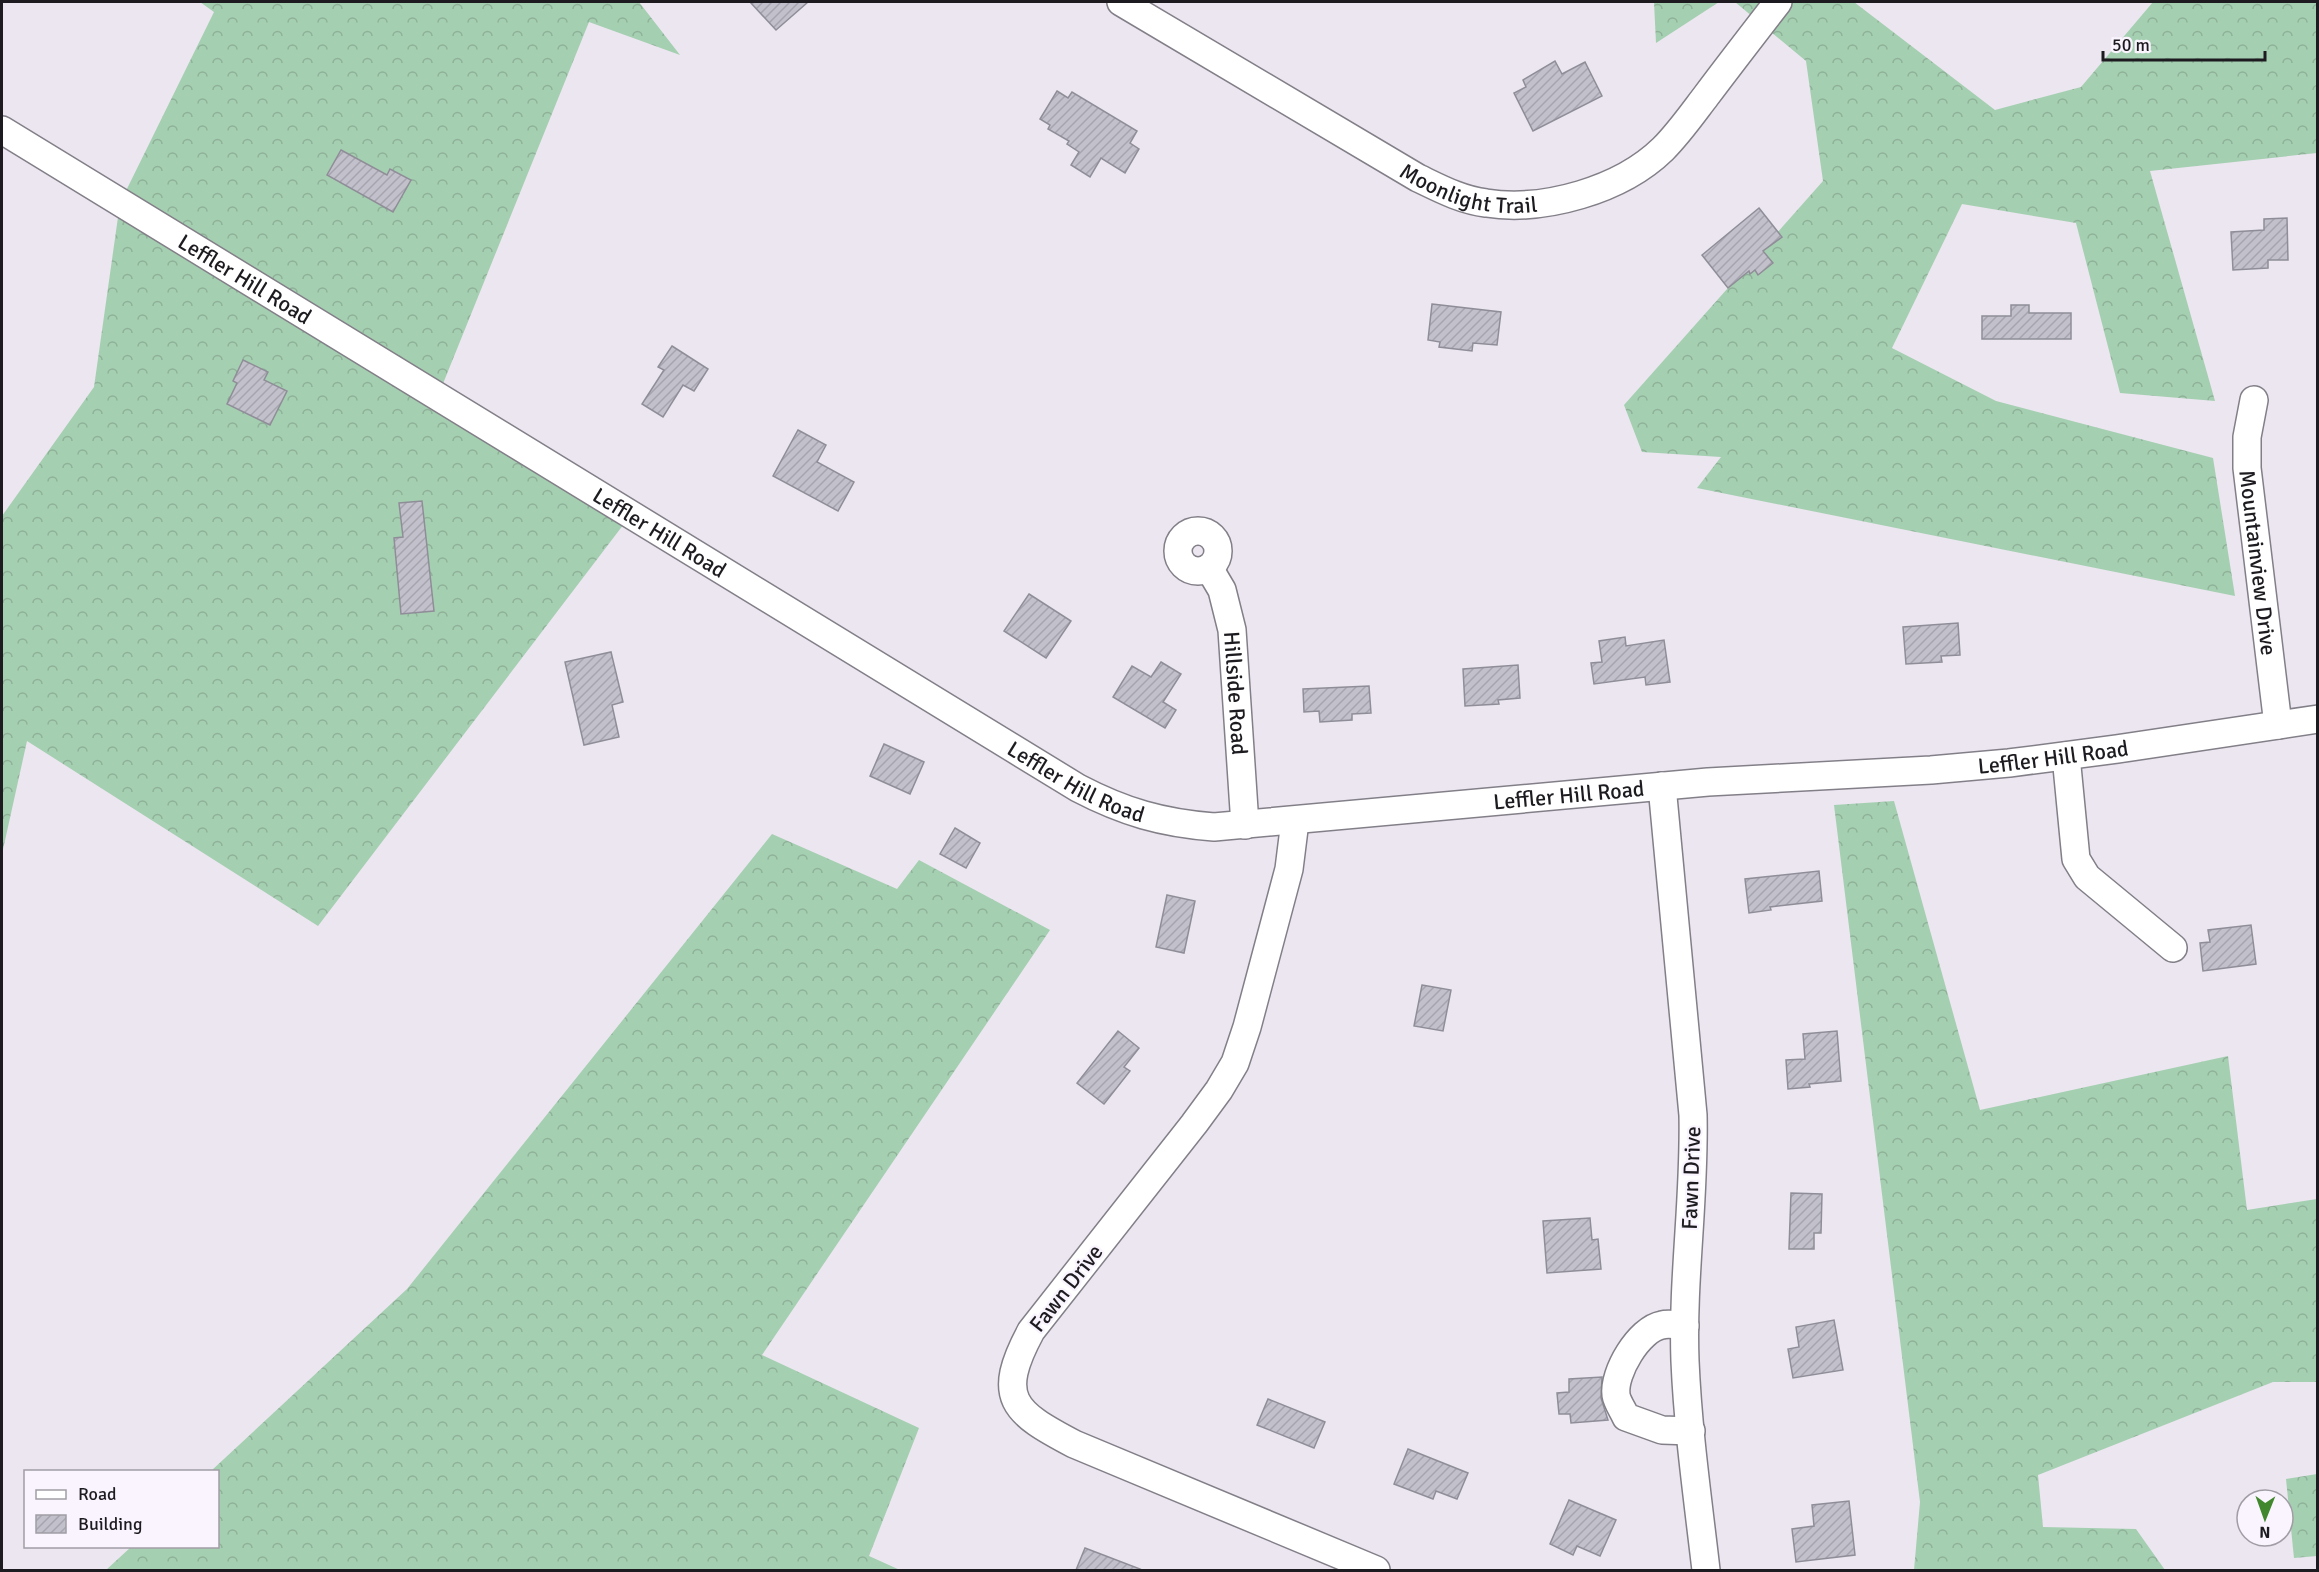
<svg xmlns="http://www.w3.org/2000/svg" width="2319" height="1572" font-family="Signika,sans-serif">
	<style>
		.forest { fill: url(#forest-crowns) }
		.building { fill: url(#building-hatch); stroke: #8f8e98; stroke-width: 1.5 }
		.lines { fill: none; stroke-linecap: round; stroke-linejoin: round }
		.minor-casing { stroke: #837f88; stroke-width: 30 }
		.minor { stroke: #fff; stroke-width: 27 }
		.labels { text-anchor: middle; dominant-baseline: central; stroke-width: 4.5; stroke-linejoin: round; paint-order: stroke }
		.street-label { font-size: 22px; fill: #1d1b1f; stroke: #f9f4fe }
	</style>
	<defs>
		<pattern id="forest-crowns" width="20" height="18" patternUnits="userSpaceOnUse" patternTransform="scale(1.5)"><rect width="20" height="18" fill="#a5cfb1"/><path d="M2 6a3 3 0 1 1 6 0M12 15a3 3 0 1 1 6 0" fill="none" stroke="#8eb198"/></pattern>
		<pattern id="building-hatch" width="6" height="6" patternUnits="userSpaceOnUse" patternTransform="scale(1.5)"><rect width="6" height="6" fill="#c2c0cb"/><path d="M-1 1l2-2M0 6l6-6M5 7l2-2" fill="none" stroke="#a6a4ae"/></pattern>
	</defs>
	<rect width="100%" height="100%" fill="#ebe6f0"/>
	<g class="forest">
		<path d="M200,2H639L680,55L589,22L438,396L630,516L318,926L27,741L2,854V516L94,387L120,203L214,12Z"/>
		<path d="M1654,2H1719L1656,43Z"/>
		<path d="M1735,2H1854L1995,110L2081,87L2153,2H2317V153L2150,171L2215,401L2120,393L2076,223L1962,204L1892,348L1996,401L2213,458L2235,596L1697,488L1721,457L1642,452L1624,405L1823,181L1806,61Z"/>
		<path d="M1894,801L1980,1110L2228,1056L2247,1210L2317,1199V1382H2273L2038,1475L2043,1527L2136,1529L2165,1570H1914L1920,1502L1834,805Z"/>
		<path d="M772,834L897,889L919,860L1050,930L762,1355L919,1428L869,1556L900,1570H106L131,1547L218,1546V1472L211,1471L407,1289Z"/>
		<path d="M2317,1474V1556L2294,1558L2286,1479Z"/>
	</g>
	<g class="building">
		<path d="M750,2H808L776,30Z"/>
		<path d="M1555,61L1562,74L1585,62L1602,96L1533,131L1514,93L1526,87L1523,80Z"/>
		<path d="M1057,91L1068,98L1072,92L1137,131L1130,143L1139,149L1125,173L1101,158L1090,177L1071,165L1079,152L1067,144L1069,141L1048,129L1050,125L1040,119Z"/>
		<path d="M341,150L387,175L390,169L411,180L393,212L327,175Z"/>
		<path d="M1759,208L1782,237L1763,251L1773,263L1758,275L1755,270L1750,274L1749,271L1728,288L1702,255Z"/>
		<path d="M2287,218L2288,260H2268V268L2233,270L2231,232L2264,230V219Z"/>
		<path d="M1432,304L1501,312L1497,345L1473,343L1472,351L1439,347L1440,342L1428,340Z"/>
		<path d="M2011,305H2029V313H2071V339H1982V316H2011Z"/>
		<path d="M672,346L708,369L694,391L683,385L663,417L642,404L664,370L658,367Z"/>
		<path d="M243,360L268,372L264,380L287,391L270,425L227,404L237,383L233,381Z"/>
		<path d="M798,430L826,445L817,462L854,482L838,511L773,476Z"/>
		<path d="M422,501L434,611L401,614L394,538L403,537L399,503Z"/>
		<path d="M1029,594L1071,621L1046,658L1004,631Z"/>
		<path d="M1958,623L1960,655L1941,656L1942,662L1906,664L1903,627Z"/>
		<path d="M1625,637L1626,646L1664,640L1670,682L1646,685L1645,677L1594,684L1591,663L1602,662L1599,641Z"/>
		<path d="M611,652L623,702L612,705L619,737L584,745L565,662Z"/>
		<path d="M1161,662L1181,674L1163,702L1176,710L1165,728L1113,697L1132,666L1151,677Z"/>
		<path d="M1518,665L1520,698L1498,700L1499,704L1465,706L1463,669Z"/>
		<path d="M1369,686L1371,713L1352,714V720L1320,722L1319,711L1304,712L1303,689Z"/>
		<path d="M884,744L924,762L910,794L870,776Z"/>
		<path d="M955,828L980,843L966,868L940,854Z"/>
		<path d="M1819,871L1822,901L1770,907L1771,910L1749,913L1745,879Z"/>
		<path d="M1167,895L1195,901L1184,953L1156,947Z"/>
		<path d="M2251,925L2256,964L2203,971L2200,943L2210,942L2208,930Z"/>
		<path d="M1422,985L1451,990L1443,1031L1414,1026Z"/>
		<path d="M1118,1031L1139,1048L1124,1067L1130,1071L1104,1104L1077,1083Z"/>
		<path d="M1837,1031L1841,1081L1809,1084L1810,1087L1788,1089L1786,1060L1805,1059L1803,1034Z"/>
		<path d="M1791,1193L1822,1194L1821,1233H1814V1249H1789Z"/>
		<path d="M1590,1218L1592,1240L1598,1239L1601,1269L1547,1273L1543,1221Z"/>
		<path d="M1834,1320L1843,1370L1793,1378L1788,1349L1799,1347L1796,1327Z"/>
		<path d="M1602,1377L1601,1398L1608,1420L1571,1423L1570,1414H1559L1557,1393L1569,1392V1379Z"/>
		<path d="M1268,1399L1325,1422L1314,1448L1257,1425Z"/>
		<path d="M1408,1449L1468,1473L1457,1499L1436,1491L1433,1499L1394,1484Z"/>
		<path d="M1569,1500L1616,1520L1600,1556L1577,1546L1573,1555L1550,1544Z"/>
		<path d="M1849,1501L1855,1555L1796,1562L1792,1529L1814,1526L1812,1505Z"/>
		<path d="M1085,1548L1140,1569L1139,1570H1076Z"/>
	</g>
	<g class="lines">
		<defs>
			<g id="minor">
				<path id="s1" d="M1121,2L1418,178C1439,188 1461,200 1486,203C1544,212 1621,190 1663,149C1679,133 1693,113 1706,96C1730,64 1754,33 1778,2"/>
				<path id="s2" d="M2,130L1078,788C1124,812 1162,823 1214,827L1708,782L1931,770L2009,763L2117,749L2318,719"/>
				<path id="s3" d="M2254,400L2247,437V468L2278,725"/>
				<circle cx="1198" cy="551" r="20"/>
				<path id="s4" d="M1209,568L1222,590L1232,630L1245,825"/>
				<path d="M2066,756L2076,859L2087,877L2173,948"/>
				<path d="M1662,786L1693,1115C1695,1197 1682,1279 1685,1361C1688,1431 1698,1501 1706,1570"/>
				<path d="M1295,821L1289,869L1247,1027L1235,1063L1219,1090L1194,1124L1031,1331C995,1398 1013,1412 1074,1444L1376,1570"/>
				<path d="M1685,1326C1678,1325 1669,1323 1662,1325C1639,1329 1613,1373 1616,1395C1617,1402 1623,1410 1626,1417L1662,1430L1691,1431"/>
			</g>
		</defs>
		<use href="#minor" class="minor-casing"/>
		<use href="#minor" class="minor"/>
	</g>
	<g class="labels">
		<g class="street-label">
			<text stroke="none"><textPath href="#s1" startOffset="398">Moonlight Trail</textPath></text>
			<text stroke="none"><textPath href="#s2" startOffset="285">Leffler Hill Road</textPath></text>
			<text stroke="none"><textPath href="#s2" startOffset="771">Leffler Hill Road</textPath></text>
			<text stroke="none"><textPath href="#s3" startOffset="164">Mountainview Drive</textPath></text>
			<text stroke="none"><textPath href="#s4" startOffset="130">Hillside Road</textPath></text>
			<text stroke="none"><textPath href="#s2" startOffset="2246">Leffler Hill Road</textPath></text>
			<text stroke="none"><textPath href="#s2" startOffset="1257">Leffler Hill Road</textPath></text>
			<text stroke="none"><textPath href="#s2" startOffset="1760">Leffler Hill Road</textPath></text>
			<text transform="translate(1691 1178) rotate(-88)">Fawn Drive</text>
			<text transform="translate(1066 1288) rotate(-52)">Fawn Drive</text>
		</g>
	</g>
	<rect width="2319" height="1572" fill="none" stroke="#1d1b1f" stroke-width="6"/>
	<rect x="24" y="1470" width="195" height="78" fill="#f9f4fe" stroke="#a19da5" stroke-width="1.5"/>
	<rect x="36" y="1490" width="30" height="9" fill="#ffffff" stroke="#a19da5" stroke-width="1.5"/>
	<text x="78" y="1500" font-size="18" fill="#1d1b1f">Road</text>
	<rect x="36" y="1515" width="30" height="18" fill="url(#building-hatch)" stroke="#a19da5" stroke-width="1.5"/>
	<text x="78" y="1530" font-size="18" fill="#1d1b1f">Building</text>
	<g transform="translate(2265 1518) rotate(181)"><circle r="28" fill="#f9f4fe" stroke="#a19da5" stroke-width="1.5"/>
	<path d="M0-4.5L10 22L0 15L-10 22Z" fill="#41872d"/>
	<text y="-9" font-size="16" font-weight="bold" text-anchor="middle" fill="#1d1b1f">N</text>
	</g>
	<path d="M2103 51v9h162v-9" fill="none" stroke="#1d1b1f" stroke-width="3"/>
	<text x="2112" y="51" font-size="18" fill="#1d1b1f" stroke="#f9f4fe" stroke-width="4.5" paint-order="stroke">50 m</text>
</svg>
